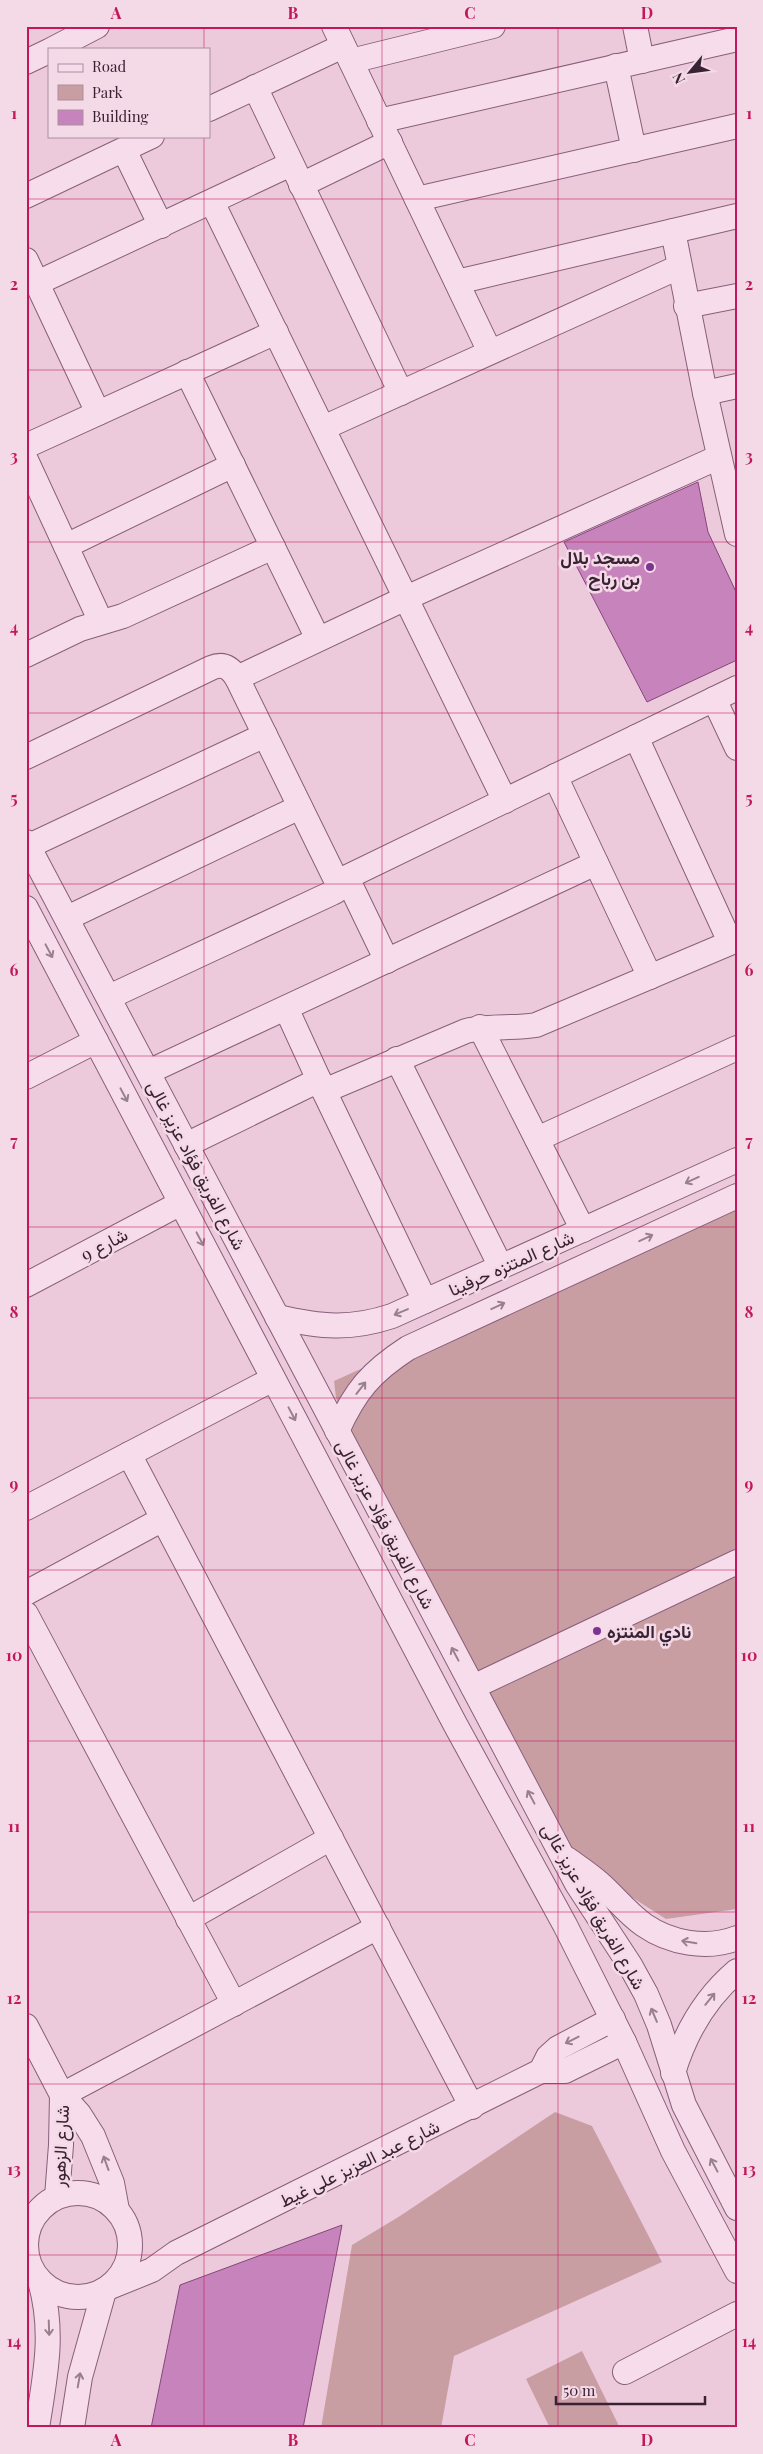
<svg xmlns="http://www.w3.org/2000/svg" width="763" height="2454" font-family="'Playfair Display',Vazirmatn,serif">
	<style>
		.park { fill: #c99ea3 }
		.building { fill: #c783bb; stroke: #85477b }
		.lines { fill: none; stroke-linecap: round; stroke-linejoin: round }
		.minor-casing { stroke: #875f7b; stroke-width: 26 }
		.minor { stroke: #f7ddeb; stroke-width: 24 }
		.oneway { stroke: #98808f }
		.grid { fill: none; stroke: #c2185b; stroke-width: 1; stroke-opacity: 0.55 }
		.poi-dot { fill: #7b3492; stroke: #f4d9e7; stroke-width: 2 }
		.labels { text-anchor: middle; dominant-baseline: central; stroke-width: 5; stroke-linejoin: round; paint-order: stroke }
		.poi-label { font-size: 18px; font-weight: bold; fill: #392233; stroke: #f4d9e7; text-anchor: end }
		.street-label { font-size: 18px; fill: #392233; stroke: #f4d9e7 }
		.neatline { fill: none; stroke: #c2185b; stroke-width: 2 }
		.grid-label { font-size: 16px; text-anchor: middle; font-weight: bold; fill: #c2185b }
	</style>
	<rect width="100%" height="100%" fill="#eccadc"/>
	<g class="park">
		<path d="M737,1199V1909L666,1919L600,1877L571,1848L343,1415L336,1398L334,1381Z"/>
		<path d="M555,2112L592,2126L662,2262L454,2356L441,2428H321L352,2245L400,2216Z"/>
		<path d="M582,2351L620,2428H550L526,2379Z"/>
	</g>
	<g class="building">
		<path d="M698,482L708,532L737,594V660L647,702L564,542Z"/>
		<path d="M342,2225L303,2428H151L180,2285Z"/>
	</g>
	<g class="lines">
		<defs>
			<g id="minor">
				<path d="M334,26L490,352"/>
				<path d="M635,26L642,61"/>
				<path d="M53,49L97,26"/>
				<path d="M351,61L493,26"/>
				<path d="M26,62L49,51"/>
				<path d="M616,66L634,150"/>
				<path d="M255,87L401,393"/>
				<path d="M209,109L343,46"/>
				<path d="M379,121L737,39"/>
				<path d="M124,150L161,226"/>
				<path d="M301,185L390,142"/>
				<path d="M26,196L152,136"/>
				<path d="M417,199L737,126"/>
				<path d="M212,202L505,801"/>
				<path d="M673,231L705,393L737,534"/>
				<path d="M26,260L98,413"/>
				<path d="M457,282L737,216"/>
				<path d="M37,283L291,164"/>
				<path d="M686,306L737,296"/>
				<path d="M187,372L318,639"/>
				<path d="M705,393L737,386"/>
				<path d="M323,428L679,267"/>
				<path d="M26,446L276,332"/>
				<path d="M26,460L101,622"/>
				<path d="M66,546L233,465"/>
				<path d="M26,655L80,629L123,616L273,547"/>
				<path d="M237,678L406,598L719,457"/>
				<path d="M714,699L737,748"/>
				<path d="M636,737L730,942"/>
				<path d="M26,757L211,668C223,663 230,667 237,678L337,882L336,891L332,893L109,997"/>
				<path d="M555,776L650,977"/>
				<path d="M26,842L577,1884L630,1965L646,1994L659,2025L684,2105L737,2208"/>
				<path d="M29,846L265,735"/>
				<path d="M347,878L387,961"/>
				<path d="M337,882L737,688"/>
				<path d="M26,908L455,1724L565,1925L624,2042L673,2151L737,2271"/>
				<path d="M67,918L300,807"/>
				<path d="M286,1008L324,1091L425,1301"/>
				<path d="M480,1027L583,1230"/>
				<path d="M397,1059L501,1267"/>
				<path d="M148,1072L596,863"/>
				<path d="M26,1077L96,1041"/>
				<path d="M324,1091L466,1031C489,1025 512,1029 536,1025L737,940"/>
				<path d="M537,1139L737,1048"/>
				<path d="M186,1145L319,1080"/>
				<path d="M26,1285L181,1203"/>
				<path d="M277,1317C321,1327 350,1330 392,1316L737,1160"/>
				<path d="M337,1431C355,1391 371,1372 408,1348L737,1196"/>
				<path d="M129,1454L472,2107"/>
				<path d="M26,1508L273,1379"/>
				<path d="M26,1593L163,1519"/>
				<path d="M26,1614L234,2004"/>
				<path d="M473,1687L737,1562"/>
				<path d="M567,1859C578,1867 589,1874 599,1883C614,1896 627,1913 644,1925C670,1943 707,1950 737,1938"/>
				<path d="M188,1919L331,1838"/>
				<path d="M26,2026L62,2095L79,2114L93,2136L112,2183L117,2210"/>
				<path d="M541,2071H565L624,2042"/>
				<path d="M673,2073C685,2033 704,1999 737,1971"/>
				<path d="M62,2095L378,1927"/>
				<circle cx="78" cy="2245" r="52"/>
				<path d="M57,2197L61,2145L62,2095"/>
				<path d="M110,2287L152,2270L176,2253L541,2071L548,2057L558,2048L613,2019"/>
				<path d="M625,2372L737,2314"/>
				<path d="M37,2428C45,2376 55,2333 40,2281"/>
				<path d="M72,2428L80,2377L104,2291"/>
			</g>
		</defs>
		<use href="#minor" class="minor-casing"/>
		<use href="#minor" class="minor"/>
	</g>
	<defs><path id="oneway-shaft" d="M-6 0H5M1.5-3L5.5 0L1.5 3" fill="none" stroke-width="1.6" stroke-linecap="round" stroke-linejoin="round" transform="scale(1.25)"/></defs>
	<g class="oneway">
		<use href="#oneway-shaft" transform="translate(49 951) rotate(62)"/>
		<use href="#oneway-shaft" transform="translate(124 1095) rotate(62)"/>
		<use href="#oneway-shaft" transform="translate(692 1180) rotate(155)"/>
		<use href="#oneway-shaft" transform="translate(646 1238) rotate(-25)"/>
		<use href="#oneway-shaft" transform="translate(200 1239) rotate(62)"/>
		<use href="#oneway-shaft" transform="translate(498 1306) rotate(-25)"/>
		<use href="#oneway-shaft" transform="translate(401 1312) rotate(157)"/>
		<use href="#oneway-shaft" transform="translate(361 1388) rotate(-52)"/>
		<use href="#oneway-shaft" transform="translate(292 1414) rotate(62)"/>
		<use href="#oneway-shaft" transform="translate(455 1654) rotate(-118)"/>
		<use href="#oneway-shaft" transform="translate(531 1797) rotate(-118)"/>
		<use href="#oneway-shaft" transform="translate(689 1942) rotate(-171)"/>
		<use href="#oneway-shaft" transform="translate(710 1999) rotate(-51)"/>
		<use href="#oneway-shaft" transform="translate(654 2015) rotate(-113)"/>
		<use href="#oneway-shaft" transform="translate(572 2040) rotate(153)"/>
		<use href="#oneway-shaft" transform="translate(106 2163) rotate(-110)"/>
		<use href="#oneway-shaft" transform="translate(714 2165) rotate(-118)"/>
		<use href="#oneway-shaft" transform="translate(49 2328) rotate(88)"/>
		<use href="#oneway-shaft" transform="translate(79 2380) rotate(-80)"/>
	</g>
	<path class="grid" d="M204,26V49M382,26V2428M558,26V2428M204,136V2428M26,199H737M26,370H737M26,542H737M26,713H737M26,884H737M26,1056H737M26,1227H737M26,1398H737M26,1570H737M26,1741H737M26,1912H737M26,2084H737M26,2255H737"/>
	<g class="poi-dot">
		<circle cx="650" cy="567" r="5"/>
		<circle cx="597" cy="1631" r="5"/>
	</g>
	<g class="labels">
		<g class="poi-label">
			<text x="640" y="557">مسجد بلال<tspan x="640" dy="21">بن رباح</tspan></text>
			<text x="607" y="1631" text-anchor="start">نادي المنتزه</text>
		</g>
		<g class="street-label">
			<text transform="translate(197 1165) rotate(62)">شارع الفريق فؤاد عزيز غالى</text>
			<text transform="translate(104 1244) rotate(-28)">شارع 9</text>
			<text transform="translate(511 1263) rotate(-24)">شارع المتنزه حرفينا</text>
			<text transform="translate(386 1524) rotate(62)">شارع الفريق فؤاد عزيز غالى</text>
			<text transform="translate(594 1906) rotate(60)">شارع الفريق فؤاد عزيز غالى</text>
			<text transform="translate(60 2146) rotate(-87)">شارع الزهور</text>
			<text transform="translate(359 2163) rotate(-26)">شارع عبد العزيز على غيط</text>
		</g>
	</g>
	<rect width="763" height="2454" fill="none" stroke="#f4d9e7" stroke-width="55"/>
	<rect x="48" y="48" width="162" height="90" fill="#f4d9e7" stroke="#a9909f"/>
	<rect x="58" y="64" width="25" height="8" fill="#f7ddeb" stroke="#a9909f"/>
	<text x="92" y="72" font-size="15" fill="#392233">Road</text>
	<rect x="58" y="85" width="25" height="15" fill="#c99ea3" stroke="#a9909f"/>
	<text x="92" y="98" font-size="15" fill="#392233">Park</text>
	<rect x="58" y="110" width="25" height="15" fill="#c783bb" stroke="#a9909f"/>
	<text x="92" y="122" font-size="15" fill="#392233">Building</text>
	<g transform="translate(690 72) rotate(241)" stroke="#f4d9e7" stroke-width="4" paint-order="stroke">
	<path d="M0-4L9 19L0 12L-9 19Z" fill="#392233"/>
	<text y="-8" font-size="14" font-weight="bold" text-anchor="middle" fill="#392233">N</text>
	</g>
	<path d="M556 2396v8h149v-8" fill="none" stroke="#392233" stroke-width="2.5"/>
	<text x="563" y="2396" font-size="15" fill="#392233" stroke="#f4d9e7" stroke-width="4" paint-order="stroke">50 m</text>
	<rect x="28" y="28" width="708" height="2398" class="neatline"/>
	<g class="grid-label">
		<text x="116" y="19">A</text>
		<text x="293" y="19">B</text>
		<text x="470" y="19">C</text>
		<text x="647" y="19">D</text>
		<text x="14" y="119">1</text>
		<text x="749" y="119">1</text>
		<text x="14" y="290">2</text>
		<text x="749" y="290">2</text>
		<text x="14" y="462">3</text>
		<text x="749" y="462">3</text>
		<text x="14" y="633">4</text>
		<text x="749" y="633">4</text>
		<text x="14" y="804">5</text>
		<text x="749" y="804">5</text>
		<text x="14" y="976">6</text>
		<text x="749" y="976">6</text>
		<text x="14" y="1147">7</text>
		<text x="749" y="1147">7</text>
		<text x="14" y="1318">8</text>
		<text x="749" y="1318">8</text>
		<text x="14" y="1490">9</text>
		<text x="749" y="1490">9</text>
		<text x="14" y="1661">10</text>
		<text x="749" y="1661">10</text>
		<text x="14" y="1832">11</text>
		<text x="749" y="1832">11</text>
		<text x="14" y="2004">12</text>
		<text x="749" y="2004">12</text>
		<text x="14" y="2175">13</text>
		<text x="749" y="2175">13</text>
		<text x="14" y="2347">14</text>
		<text x="749" y="2347">14</text>
		<text x="116" y="2446">A</text>
		<text x="293" y="2446">B</text>
		<text x="470" y="2446">C</text>
		<text x="647" y="2446">D</text>
	</g>
</svg>
